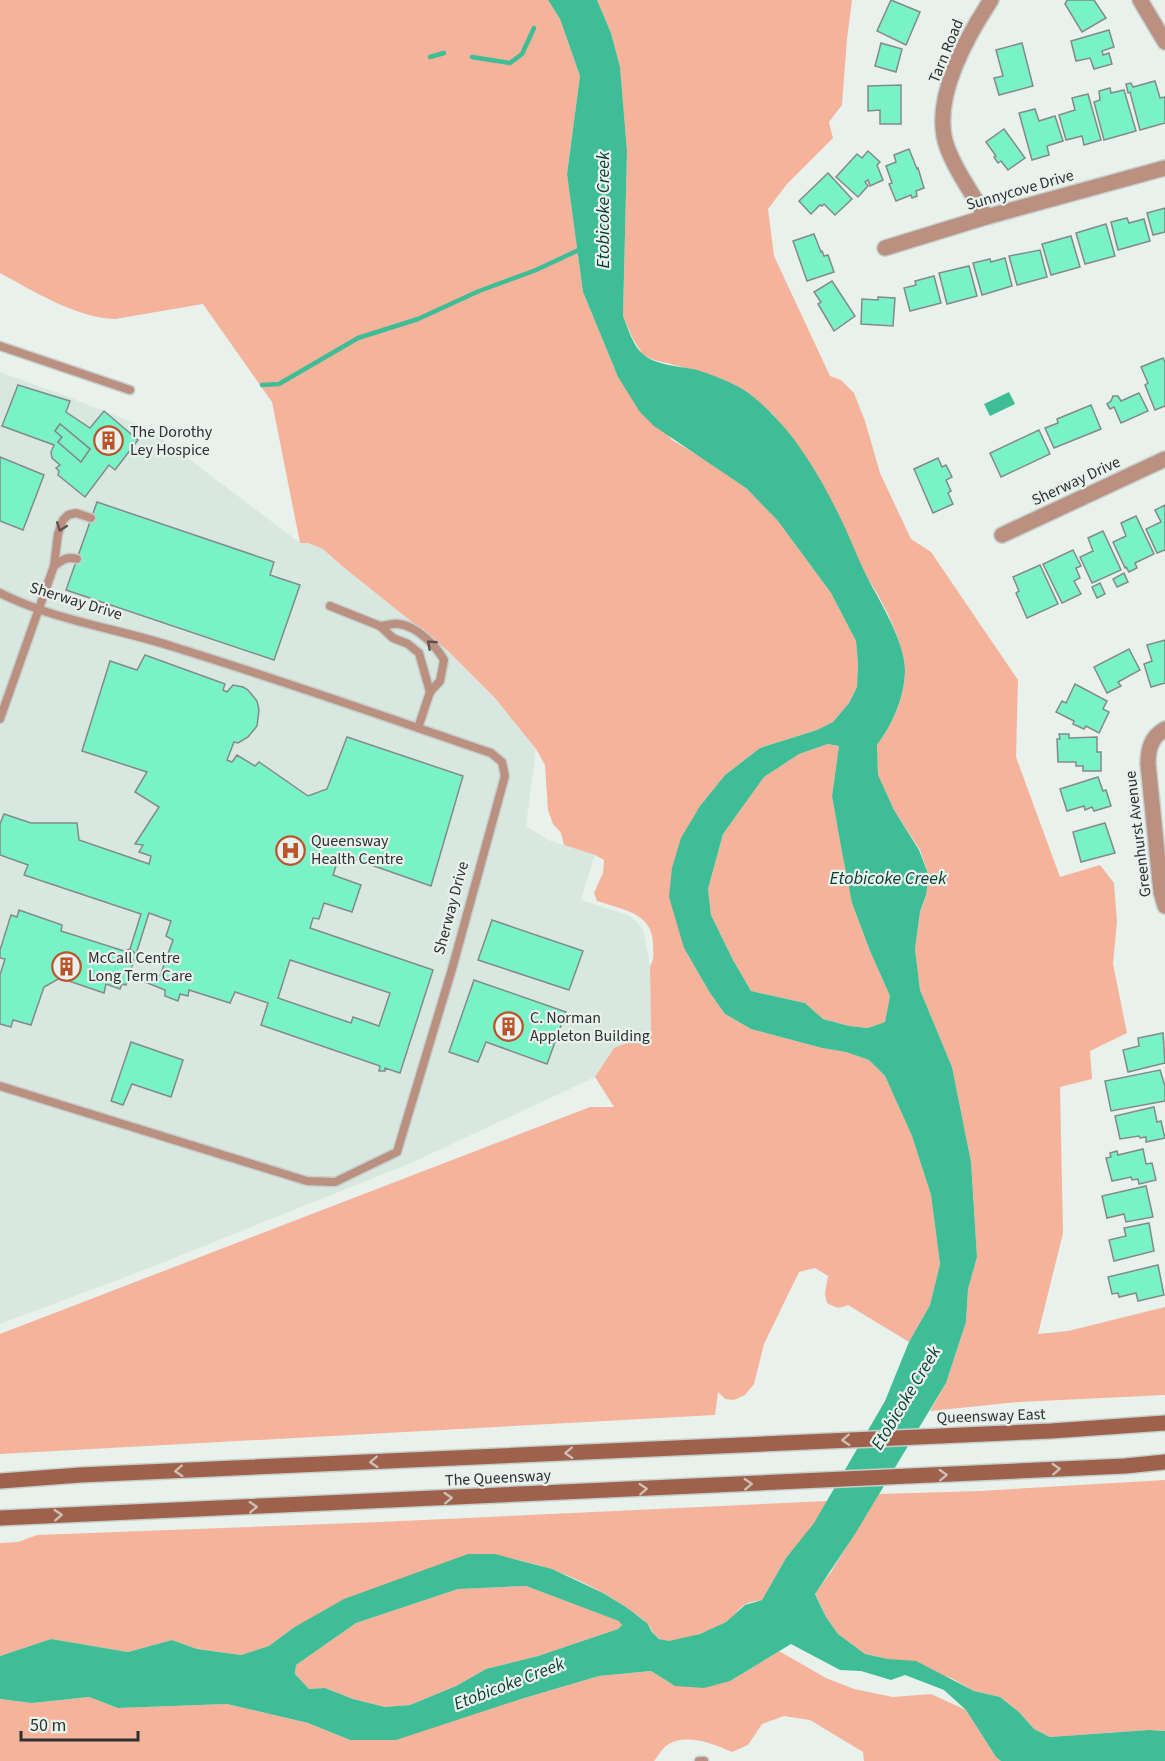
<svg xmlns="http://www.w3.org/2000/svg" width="1165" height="1761" font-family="'Source Sans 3',sans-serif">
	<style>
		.built { fill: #d8e8e1 }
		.green { fill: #f5b39b }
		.water { fill: #3ebd96; fill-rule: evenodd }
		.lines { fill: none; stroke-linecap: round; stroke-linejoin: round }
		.stream { stroke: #3ebd96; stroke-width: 4.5 }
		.building { fill: #7af2c8; stroke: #838b88; stroke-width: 1.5; fill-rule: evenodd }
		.service-casing { stroke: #c7cecb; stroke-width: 11 }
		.minor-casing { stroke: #c7cecb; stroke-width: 18 }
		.secondary-casing { stroke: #c7cecb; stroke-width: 18 }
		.service { stroke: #ba9081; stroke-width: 8 }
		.minor { stroke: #ba9081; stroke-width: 15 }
		.secondary { stroke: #9d614c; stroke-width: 15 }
		.oneway { stroke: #5f524c }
		.oneway2 { stroke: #cebfb5 }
		.labels { text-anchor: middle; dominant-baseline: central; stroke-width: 4.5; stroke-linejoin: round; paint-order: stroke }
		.street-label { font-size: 16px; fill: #2e312f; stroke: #e9f1ed }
		.poi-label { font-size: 16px; fill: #2e312f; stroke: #e9f1ed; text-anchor: start }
		.water-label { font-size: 18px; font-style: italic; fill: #063e2e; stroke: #e9f1ed }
	</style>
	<rect width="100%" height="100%" fill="#e9f1ed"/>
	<path class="built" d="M0,372L66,396L149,429L300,543H308L323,549L342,566L448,651L495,698L536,749L526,826L548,840L595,855L581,900L630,916L636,921L643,930L650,966L651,1033L614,1048L595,1077L411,1163L152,1267L0,1324Z"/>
	<g class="green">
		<path d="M0,0H548L560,19L580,76L567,173L583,292L618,377L672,440L706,460L746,488L778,521L831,593L856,641L858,664L857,687L849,703L833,722L817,730L760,748L726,774L700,806L684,948L710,993L725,1014L751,1029L822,1048L846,1052L869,1060L885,1076L912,1136L931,1195L940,1264L930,1305L909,1342L848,1305C839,1309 836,1308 827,1303L825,1294L828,1276L815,1268L799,1272L764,1344L754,1384L745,1395L734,1400L725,1399L718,1392L715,1415L0,1454V1334L590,1107H614L595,1077L614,1048L651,1033L650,966C655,959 653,952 653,943C652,912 622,910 597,901L594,893L603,873L604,860L595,855L564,845L561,833L553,824L548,810L545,765L536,749L495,698L448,651L342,566L323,549L308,543H300L272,402L203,304L115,319C77,318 33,291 0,273Z"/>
		<path d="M597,0H852L847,39L842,105L829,122L833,138L787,184L768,209L774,256L830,376L841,380L854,393L865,421L880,473L911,539L931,552L1018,680L1016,757L1060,877L1100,865L1114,883L1117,922L1113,964L1127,1033L1090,1051L1092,1079L1060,1087L1063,1233L1038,1334L1068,1331L1165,1307V1395L1019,1402L930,1411L946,1383L966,1322L968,1289L977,1257L971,1162L952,1067L920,990L915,949L920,913L926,895L929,876L920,850L894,810L878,776L877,745C893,725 906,694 905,668C903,641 883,601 868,579L804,454L773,414L745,391L699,371L654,360L643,355L633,339L623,316L627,152L620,67L611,33Z"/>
		<path d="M828,744L839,746L832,796L841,847L852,903L870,951L890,996L885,1022L868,1028L849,1026L823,1019L805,1003L751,991L733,960L711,915L708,889L723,834L764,777L799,754Z"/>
		<path d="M1165,1480V1731L1149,1730L1050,1737L1034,1729L1019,1712L1000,1697L974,1691L951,1678L888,1659L865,1654L838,1634L826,1617L815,1593L831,1572L879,1494L980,1491Z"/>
		<path d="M827,1501L814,1524L786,1558L762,1600C756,1601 749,1602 744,1605C737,1610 732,1619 724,1623C711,1630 682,1642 668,1641C654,1640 653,1629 645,1621C639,1616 632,1612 626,1607C580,1576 524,1555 468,1554L293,1628L269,1646L241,1655L197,1649L172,1640L128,1652L51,1639L0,1656V1543L18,1542L37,1535L380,1522Z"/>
		<path d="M526,1586L620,1621L622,1626L618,1629L538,1656L486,1669L456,1686L410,1705L385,1707L353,1699L325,1688L309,1689L295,1674L296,1665L356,1623L458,1589Z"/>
		<path d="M779,1651L826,1678L854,1689L893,1697L931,1694L966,1710L996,1757L1001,1761H864L863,1752L810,1720L784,1716L762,1724L748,1745L732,1752C714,1744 685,1732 666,1746C662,1749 658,1756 654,1761H0V1699L32,1703L89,1697L118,1708L227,1704L308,1723L350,1740L521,1699L599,1676L651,1671L675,1686L730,1681Z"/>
	</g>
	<g class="water">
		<path d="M548,0H597L611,33L620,67L627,151L623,316C628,328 633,347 644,355C658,366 681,366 697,370C710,374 736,384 747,392C788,422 817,470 839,515C849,535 857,557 867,577C880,602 904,640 905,669C905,696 893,724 877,745L878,775L894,810L919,850L929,876L926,895L920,912L915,949L920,990L952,1067L971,1162L977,1257L968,1289L966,1322L946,1383L855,1534L815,1594L826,1617L838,1634L865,1654L888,1659L916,1661L974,1691L1000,1697L1019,1712L1034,1729L1050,1737L1149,1730L1165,1731V1761H1001L996,1757L966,1710L944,1690L905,1675L891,1680L861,1671L840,1670L791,1644L730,1681L704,1688L675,1686L651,1671L599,1676L521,1699L396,1740H350L308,1723L227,1704L118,1708L89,1697L32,1703L0,1699V1656L51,1639L128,1652L172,1640L197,1649L241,1655L269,1646L293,1628L344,1599L468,1554H495L552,1569L603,1593L626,1607L647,1623L652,1632L659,1639L669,1641L700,1634L726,1622L745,1605L762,1600L786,1558L814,1523L885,1401L909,1342L930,1305L940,1264L931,1195L912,1136L885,1076L869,1060L846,1052L822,1048L751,1029L725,1014L710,993L684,948L669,897L672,868L681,838L700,806L725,775L760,748L817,730L833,722L849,703L857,687L858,664L856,641L831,593L778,521L746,488L654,426L640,412L618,377L583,292L567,174L580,76L560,19ZM828,744L839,746L832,796L841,847L852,903L870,951L890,996L885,1022L868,1028L849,1026L823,1019L805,1003L751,991L733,960L711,915L708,889L723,834L764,777L799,754ZM526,1586L619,1621L622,1625L618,1629L538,1656L486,1669L456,1686L410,1705L385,1707L353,1699L325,1688L309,1689L295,1674L296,1665L356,1623L458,1589Z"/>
		<path d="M1009,392L1015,404L990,416L984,404Z"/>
	</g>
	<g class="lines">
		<g class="stream">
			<path d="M430,57L444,53"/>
			<path d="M472,57L510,63L522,54L534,28"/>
			<path d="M262,385L279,384L358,338L418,319L479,291L536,270L583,248"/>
		</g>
	</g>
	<g class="building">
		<path d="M891,0L920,12L906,45L877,31Z"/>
		<path d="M1067,0H1094L1106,18L1082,32L1065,4Z"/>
		<path d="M1109,30L1114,47L1102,51L1103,55L1109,53L1112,64L1094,69L1090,58L1076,61L1071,41Z"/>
		<path d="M881,43L902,49L896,72L875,66Z"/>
		<path d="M1022,43L1033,86L999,95L994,78L1003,76L996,50Z"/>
		<path d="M1155,81L1160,98L1165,97V123L1140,130L1130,92L1128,93L1126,84L1131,83L1133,87Z"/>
		<path d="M901,85V124H880V110L868,111V86Z"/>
		<path d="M1110,88L1111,93L1124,90L1136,131L1104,140L1094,102L1100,100L1099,91Z"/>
		<path d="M1088,94L1101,140L1084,145L1082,136L1066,140L1059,115L1075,110L1072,98Z"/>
		<path d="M1035,109L1039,121L1055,116L1063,141L1047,146L1049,155L1032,160L1019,113Z"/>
		<path d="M1004,129L1025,158L1008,170L1001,161L998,163L994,157L996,156L986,142Z"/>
		<path d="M909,149L917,169L918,168L924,188L916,191L917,196L912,198L911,195L896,201L889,184L892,183L886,166L896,162L894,155Z"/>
		<path d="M868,151L880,162L877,165L883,180L870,186L868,180L865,182L868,186L858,197L836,177L857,154L862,158Z"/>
		<path d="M828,173L852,199L835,215L824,204L822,206L820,205L811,214L799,201Z"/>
		<path d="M1165,208V232L1153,235L1147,213Z"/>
		<path d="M1127,218L1129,223L1144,219L1150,241L1118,250L1111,222Z"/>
		<path d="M1106,224L1115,256L1085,264L1076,233Z"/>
		<path d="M814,234L821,252L822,251L824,256L828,255L834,272L807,281L793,241Z"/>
		<path d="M1071,236L1080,267L1051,275L1042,244Z"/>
		<path d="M1040,250L1047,277L1017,285L1009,256Z"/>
		<path d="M1005,258L1012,286L982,295L973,263L990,259L991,262Z"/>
		<path d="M969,266L977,296L947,304L939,273Z"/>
		<path d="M934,276L941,303L910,311L904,288L916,285L915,281Z"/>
		<path d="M832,281L855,316L834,331L818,304L821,302L814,292Z"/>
		<path d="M878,297L895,298L893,326L861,324L862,299L878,300Z"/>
		<path d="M1163,358L1165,362V406L1155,410L1145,385L1148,383L1141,367Z"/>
		<path d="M18,385L70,401L66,412L90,428L104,411L138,440L115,470L109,465L85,497L58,475L59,471L56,468L60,465L52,458L51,452L54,445L2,426ZM60,424L90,449L81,462L58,442L62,437L55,431Z"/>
		<path d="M1139,393L1148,411L1121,423L1114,407L1110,409L1107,404L1111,401L1113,396H1118L1121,401Z"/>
		<path d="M1091,405L1101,429L1054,448L1045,428L1058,423L1057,419Z"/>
		<path d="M60,424L90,449L81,462L58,442L62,437L55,431Z"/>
		<path d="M1039,430L1050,454L1001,477L990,453Z"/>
		<path d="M0,457L44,475L23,530L0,521Z"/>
		<path d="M938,458L942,467L946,465L952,477L946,480L951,491L948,493L953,504L933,513L914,469Z"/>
		<path d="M97,502L274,562L270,575L300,585L274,660L66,590Z"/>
		<path d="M1165,505V550L1157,553L1146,529L1161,522L1155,510Z"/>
		<path d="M1136,516L1154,554L1135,563L1137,568L1129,572L1126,567L1125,568L1113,542L1126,536L1121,523Z"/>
		<path d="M1103,531L1121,570L1092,583L1080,557L1093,551L1088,538Z"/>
		<path d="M1073,550L1081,566L1076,568L1080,578L1074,581L1081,594L1062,603L1043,564Z"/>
		<path d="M1040,565L1058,604L1027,618L1016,593L1019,591L1013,577Z"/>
		<path d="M1124,573L1128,582L1117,587L1113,579Z"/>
		<path d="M1100,583L1105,594L1097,598L1092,587Z"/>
		<path d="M1165,640V683L1151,687L1144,664L1152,661L1147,645Z"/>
		<path d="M1129,649L1140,670L1118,682L1121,686L1107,693L1094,667Z"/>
		<path d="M145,655L225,684L223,690L227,692L233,685L243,687L248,690L257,701L259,710L257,726L248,737L238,743L234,742L227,760L232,762L237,755L255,766L259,762L308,796L327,789L347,737L463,776L431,886L340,854L333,875L361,885L352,912L324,903L319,919L313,918L310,928L433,970L400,1073L385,1068V1071H379L380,1066L261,1025L268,1003L235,992L230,1003L189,990L188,996L180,994L178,1001L165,996V990L145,982L148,972L160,976L173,940L166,936L171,921L149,913L136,954L130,949L141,914L24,875L28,865L0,855V824L4,814L31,823H77L79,840L149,864L151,856L139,852L143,845L135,844L159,807L135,792L147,772L82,751L110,661L137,670ZM290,960L390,993L379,1026L353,1017L351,1023L278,998Z"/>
		<path d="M1075,684L1107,701L1103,709L1109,712L1099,733L1086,726L1084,729L1073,724L1074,721L1056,712L1062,701L1066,703Z"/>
		<path d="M1059,734H1069V738L1097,737V752H1101V771H1083V766H1076V762H1058L1057,739H1060Z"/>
		<path d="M1098,777L1103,791L1106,790L1111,806L1094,811L1092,807L1085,810L1084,806L1067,811L1060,789Z"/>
		<path d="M1105,823L1115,853L1081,862L1073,832Z"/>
		<path d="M19,910L62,925L61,931L124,951L130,949L136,954L126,985L122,984L120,989L106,984L104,993L60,978L44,987L31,1025L13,1020L11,1027L0,1024V975L5,959L0,958V950L11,915L17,917Z"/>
		<path d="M492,920L583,951L569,990L478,960Z"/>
		<path d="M474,980L566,1012L547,1064L486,1042L478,1062L449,1052Z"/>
		<path d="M1163,1033L1165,1063L1128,1072L1123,1050L1139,1046L1138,1038Z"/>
		<path d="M131,1042L183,1060L171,1097L132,1084L123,1105L111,1101Z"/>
		<path d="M1160,1070L1165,1086V1101L1111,1111L1105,1081Z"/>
		<path d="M1154,1107L1157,1122L1161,1121L1165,1138L1146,1142V1137L1140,1138L1139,1136L1120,1139L1115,1116Z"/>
		<path d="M1143,1149L1146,1164L1152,1163L1156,1180L1139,1184L1138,1179L1132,1180L1131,1177L1112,1181L1106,1158L1111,1157L1110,1153L1117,1151L1118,1155Z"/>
		<path d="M1146,1186L1153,1217L1126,1222L1124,1214L1107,1218L1102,1196Z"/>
		<path d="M1149,1223L1154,1251L1114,1261L1109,1240L1126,1236L1124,1228Z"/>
		<path d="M1158,1265L1164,1295L1138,1301L1136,1293L1119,1297L1118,1293L1112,1294L1108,1277Z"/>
	</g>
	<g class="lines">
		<defs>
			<g id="service">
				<path d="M0,346L130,390"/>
				<path d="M54,566C62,560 67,556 77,559"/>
				<path d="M0,593C56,621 116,628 174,647C281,680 386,717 491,753L502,762L505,776L452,969L397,1152L335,1182L307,1181L0,1086"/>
				<path d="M330,606L380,626L393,638L408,644L419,653L430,692"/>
				<path d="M380,626C385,626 393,623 399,624C417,626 436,646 444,660L440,681L430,692L418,728"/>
				<path d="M0,719L54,566L58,534L63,520L68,515L76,513L91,518"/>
				<path d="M699,1761H704"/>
			</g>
			<g id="minor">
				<path d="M1140,0L1165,42"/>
				<path d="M986,217C974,196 948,160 944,136C936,92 968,35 991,0"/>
				<path d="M885,248L986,217L1165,168"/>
				<path d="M1002,535L1165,459"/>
				<path d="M1165,729C1151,737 1148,749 1148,764L1161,892L1165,906"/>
			</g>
			<g id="secondary">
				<path d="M0,1481L80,1475L1051,1431L1165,1423"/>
				<path d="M0,1518L1125,1466L1165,1462"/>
			</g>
		</defs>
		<use href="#service" class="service-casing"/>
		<use href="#minor" class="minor-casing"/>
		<use href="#secondary" class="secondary-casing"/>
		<use href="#service" class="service"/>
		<use href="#minor" class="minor"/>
		<use href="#secondary" class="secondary"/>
	</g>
	<defs><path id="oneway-chevron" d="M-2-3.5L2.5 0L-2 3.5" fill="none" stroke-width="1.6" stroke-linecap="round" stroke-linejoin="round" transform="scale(1.5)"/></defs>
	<g class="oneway">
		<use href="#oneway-chevron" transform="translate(61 527) rotate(111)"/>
		<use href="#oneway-chevron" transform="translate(431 644) rotate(-137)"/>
	</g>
	<g class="oneway2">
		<use href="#oneway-chevron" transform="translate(846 1440) rotate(177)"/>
		<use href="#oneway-chevron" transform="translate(569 1453) rotate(177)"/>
		<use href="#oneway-chevron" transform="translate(374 1462) rotate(177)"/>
		<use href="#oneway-chevron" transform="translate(1056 1469) rotate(-3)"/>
		<use href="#oneway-chevron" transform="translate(179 1471) rotate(177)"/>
		<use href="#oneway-chevron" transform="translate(943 1475) rotate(-3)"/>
		<use href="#oneway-chevron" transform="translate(748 1484) rotate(-3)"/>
		<use href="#oneway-chevron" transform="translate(643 1489) rotate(-3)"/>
		<use href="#oneway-chevron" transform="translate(448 1498) rotate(-3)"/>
		<use href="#oneway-chevron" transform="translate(253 1507) rotate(-3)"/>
		<use href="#oneway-chevron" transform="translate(58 1515) rotate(-3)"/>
	</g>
	<defs>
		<symbol id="building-ring" viewBox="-11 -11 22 22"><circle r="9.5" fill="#e9f1ed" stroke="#bb542b" stroke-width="1.5"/><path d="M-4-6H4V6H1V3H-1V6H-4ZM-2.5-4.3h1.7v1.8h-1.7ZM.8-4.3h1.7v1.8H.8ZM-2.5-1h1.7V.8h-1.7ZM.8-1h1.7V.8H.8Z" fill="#bb542b"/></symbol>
		<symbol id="hospital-ring" viewBox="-11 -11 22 22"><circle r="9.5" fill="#e9f1ed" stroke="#bb542b" stroke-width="1.5"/><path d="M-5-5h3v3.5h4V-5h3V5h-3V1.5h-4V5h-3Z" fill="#bb542b"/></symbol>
	</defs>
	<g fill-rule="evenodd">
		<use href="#building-ring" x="92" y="424" width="33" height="33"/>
		<use href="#hospital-ring" x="274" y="834" width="33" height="33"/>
		<use href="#building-ring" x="50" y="950" width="33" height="33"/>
		<use href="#building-ring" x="492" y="1010" width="33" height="33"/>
	</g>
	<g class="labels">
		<g class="street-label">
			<text transform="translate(946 51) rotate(-68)">Tarn Road</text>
			<text transform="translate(1020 190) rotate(-16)">Sunnycove Drive</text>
			<text transform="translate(1076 481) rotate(-25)">Sherway Drive</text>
			<text transform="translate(76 601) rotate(17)">Sherway Drive</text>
			<text transform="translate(1138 834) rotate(-97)">Greenhurst Avenue</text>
			<text transform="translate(451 908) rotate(-75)">Sherway Drive</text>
			<text transform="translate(991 1416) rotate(-2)">Queensway East</text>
			<text transform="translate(498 1478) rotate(-3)">The Queensway</text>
		</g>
		<g class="poi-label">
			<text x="130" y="432">The Dorothy<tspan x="130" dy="18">Ley Hospice</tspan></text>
			<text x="311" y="841">Queensway<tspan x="311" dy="18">Health Centre</tspan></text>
			<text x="88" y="958">McCall Centre<tspan x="88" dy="18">Long Term Care</tspan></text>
			<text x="530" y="1018">C. Norman<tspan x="530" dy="18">Appleton Building</tspan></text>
		</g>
		<g class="water-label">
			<text transform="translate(603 210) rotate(-90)">Etobicoke Creek</text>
			<text x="888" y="878">Etobicoke Creek</text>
			<text transform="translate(906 1398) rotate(-59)">Etobicoke Creek</text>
			<text transform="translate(509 1684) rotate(-21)">Etobicoke Creek</text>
		</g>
	</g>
	<path d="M21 1731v9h117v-9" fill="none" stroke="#2e312f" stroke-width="3"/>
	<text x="30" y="1731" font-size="18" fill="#2e312f" stroke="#e9f1ed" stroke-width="4.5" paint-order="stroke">50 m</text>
</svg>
